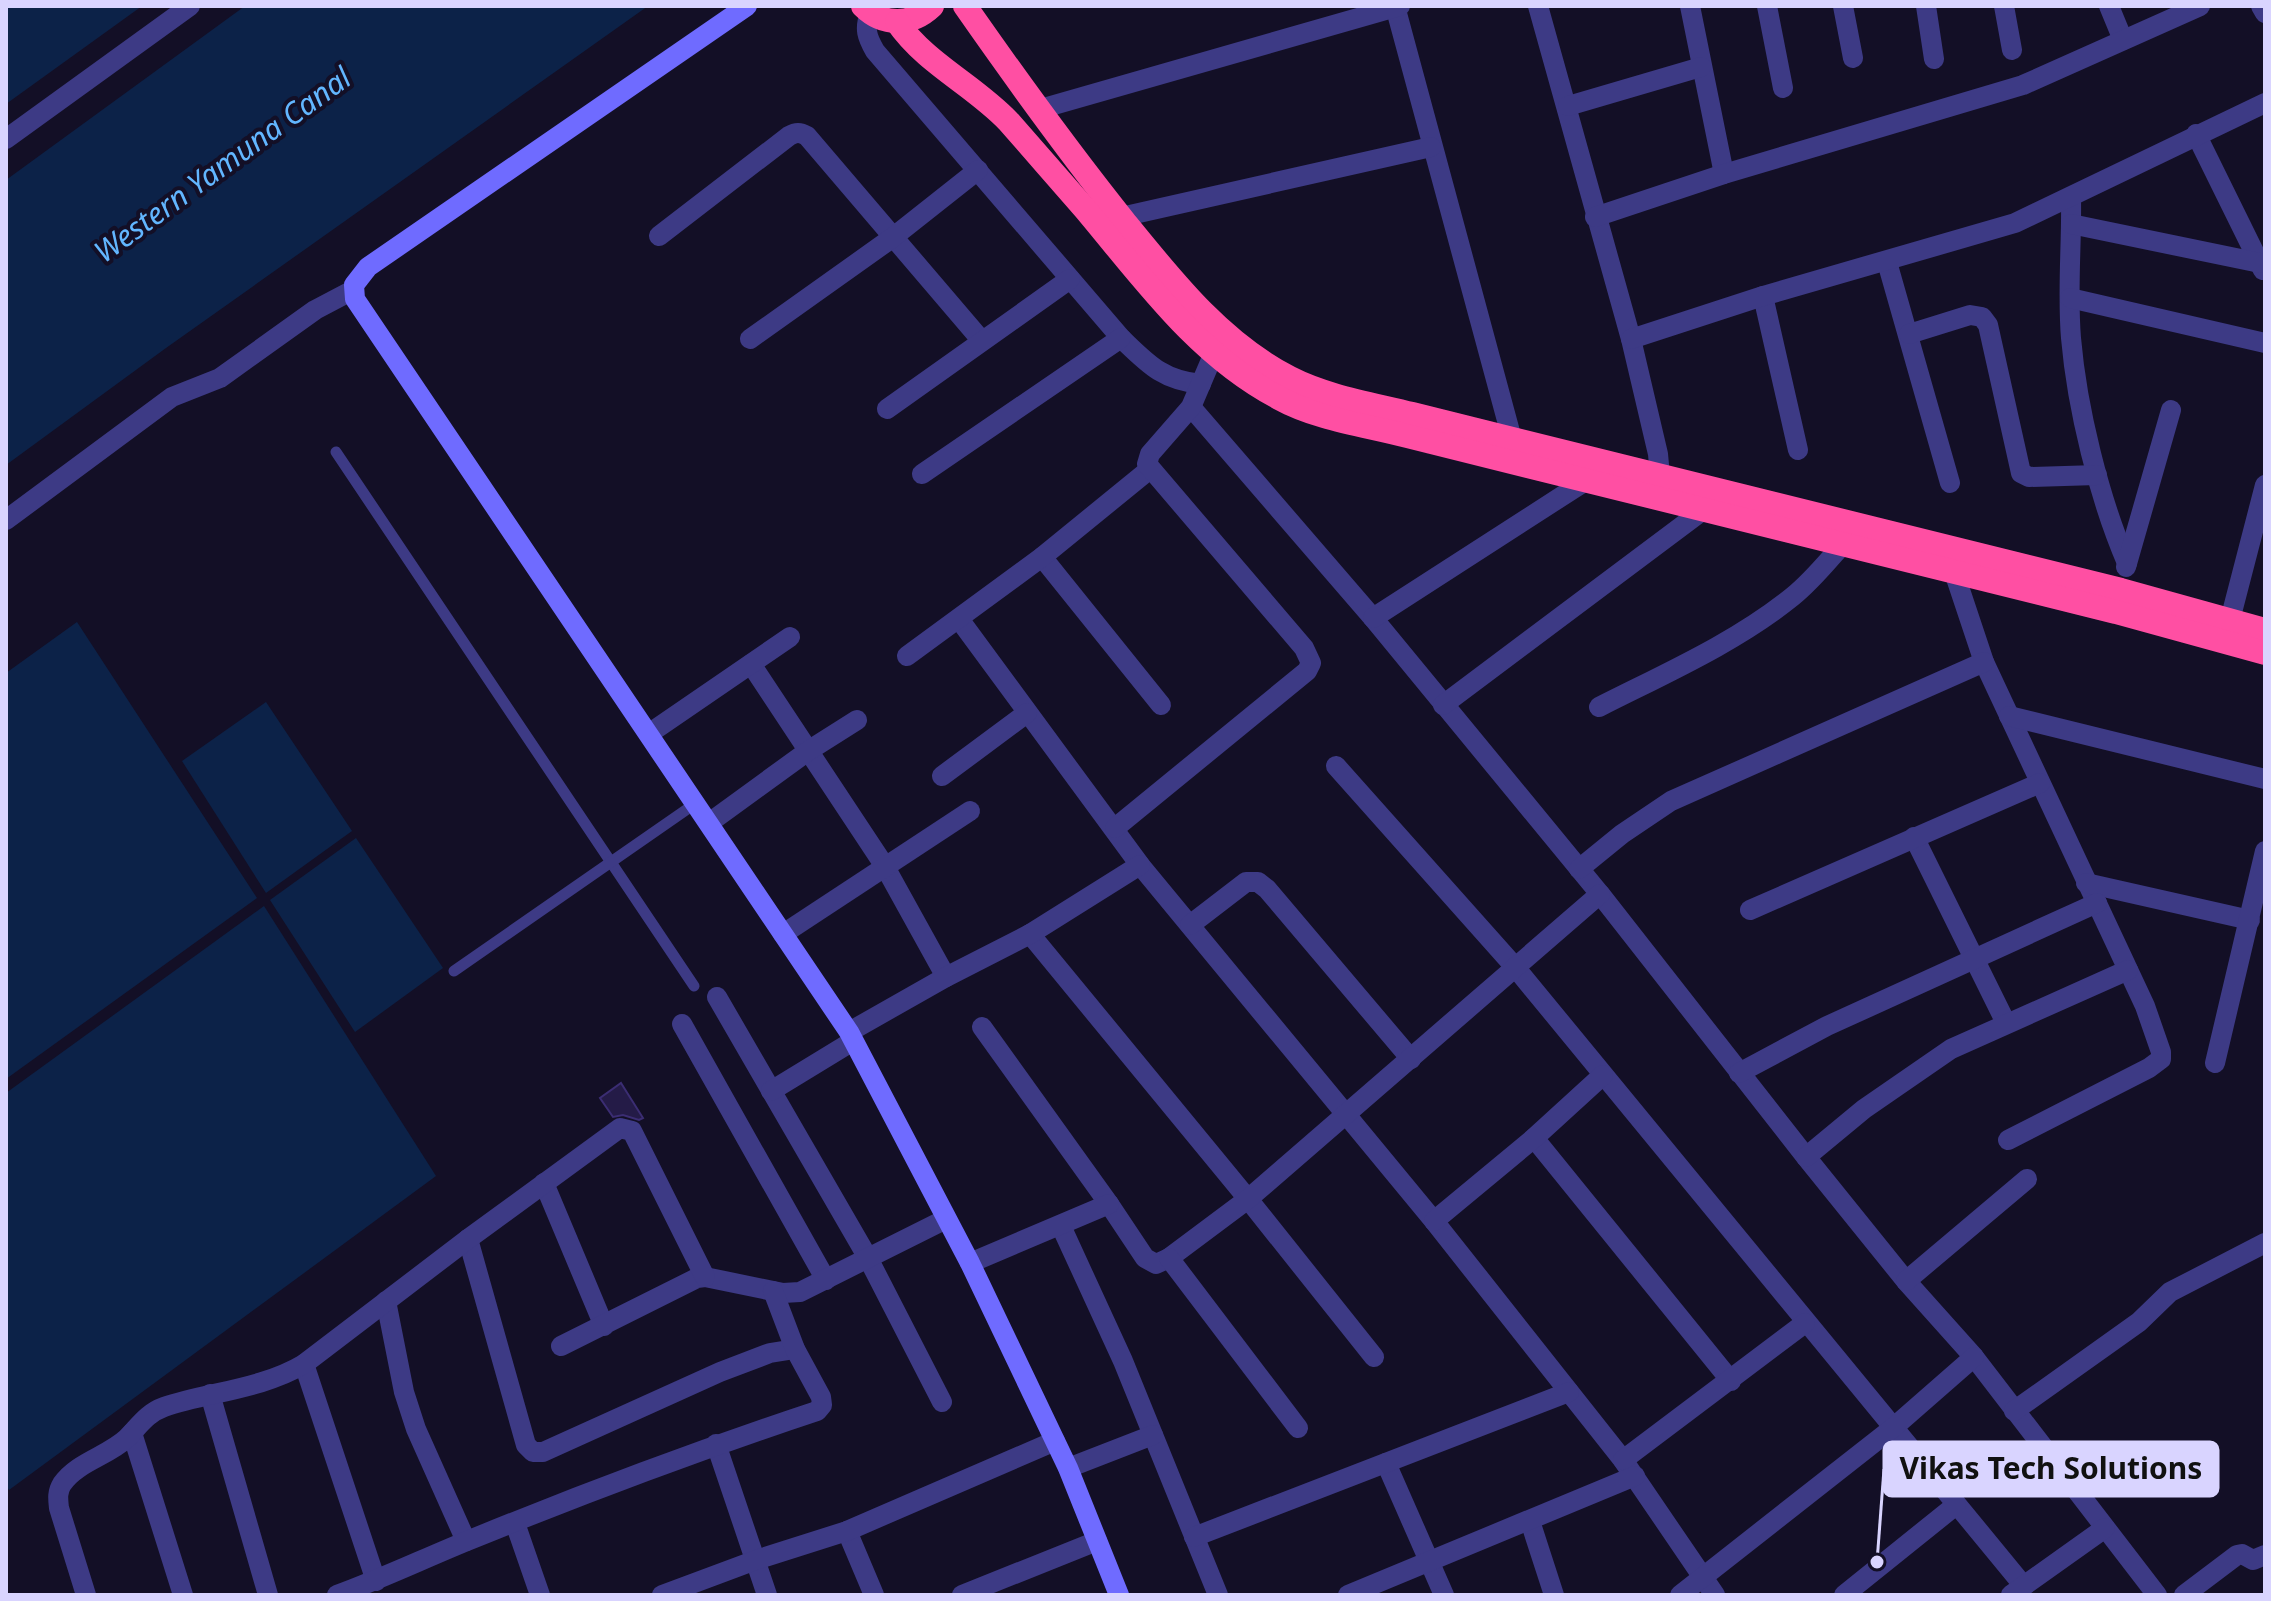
<svg xmlns="http://www.w3.org/2000/svg" width="2271" height="1601" font-family="'Noto Sans',sans-serif">
	<style>
		.water { fill: #0c2248 }
		.building { fill: #241b47; stroke: #3b2d73; stroke-width: 2 }
		.lines { fill: none; stroke-linecap: round; stroke-linejoin: round }
		.lane { stroke: #3d3a85; stroke-width: 11 }
		.street { stroke: #3d3a85; stroke-width: 20 }
		.secondary { stroke: #6f6bff; stroke-width: 20 }
		.highway { stroke: #ff4fa3; stroke-width: 24 }
		.labels { text-anchor: middle; dominant-baseline: central; stroke-width: 8; stroke-linejoin: round; paint-order: stroke }
		.water-label { font-size: 30px; font-style: italic; fill: #62b6ff; stroke: #130f26 }
		.leader { fill: none; stroke: #d9d4ff; stroke-width: 3 }
		.callout-dot { fill: #d9d4ff; stroke: #130f26; stroke-width: 3 }
		.callout { fill: #d9d4ff; stroke: #d9d4ff; stroke-width: 3 }
		.callout-label { font-size: 30px; text-anchor: middle; font-weight: bold; fill: #111 }
	</style>
	<rect width="100%" height="100%" fill="#130f26"/>
	<g class="water">
		<path d="M6,6H142L6,104Z"/>
		<path d="M245,6H648L166,348L6,465V180Z"/>
		<path d="M77,622L257,898L6,1079V673Z"/>
		<path d="M266,702L352,831L266,893L182,761Z"/>
		<path d="M356,838L443,968L355,1032L270,900Z"/>
		<path d="M264,906L436,1176L9,1490L6,1485V1093Z"/>
	</g>
	<path class="building" d="M621,1083L643,1118L639,1120L623,1115L613,1117L600,1098Z"/>
	<g class="lines">
		<g class="lane">
			<path d="M336,452L694,986"/>
			<path d="M454,971L696,803"/>
		</g>
		<g class="street">
			<path d="M1395,6L1512,439"/>
			<path d="M1538,6L1631,339L1658,454L1660,476L1656,490"/>
			<path d="M1690,6L1724,174"/>
			<path d="M1767,6L1783,88"/>
			<path d="M1843,6L1853,58"/>
			<path d="M1926,6L1934,59"/>
			<path d="M2004,6L2012,50"/>
			<path d="M2109,6L2123,40"/>
			<path d="M2261,6L2265,13"/>
			<path d="M870,13C864,29 867,37 875,51L1121,338C1148,364 1162,380 1201,384"/>
			<path d="M1568,106L1701,67"/>
			<path d="M1040,109L1400,6"/>
			<path d="M2196,134L2263,270"/>
			<path d="M6,139L190,6"/>
			<path d="M2071,197C2072,244 2067,291 2071,338C2077,408 2099,498 2127,563"/>
			<path d="M1121,217L1431,147"/>
			<path d="M1595,217L1724,174L2023,85L2200,6"/>
			<path d="M2071,224L2260,263"/>
			<path d="M659,236L789,136C796,132 800,132 807,136L982,341"/>
			<path d="M1887,262L1950,483"/>
			<path d="M1763,296L1798,450"/>
			<path d="M2070,298L2265,343"/>
			<path d="M1909,334L1970,315L1982,317L1988,325L2021,473L2029,477L2097,475"/>
			<path d="M750,339L892,238L978,170"/>
			<path d="M1631,339L1763,296L2015,223L2265,103"/>
			<path d="M1191,407L1373,618L1600,894L1806,1157L1906,1281L1974,1357L2157,1595"/>
			<path d="M887,409L1070,279"/>
			<path d="M922,474L1121,338"/>
			<path d="M6,520L172,397L220,378L315,310L353,290"/>
			<path d="M1042,557L1161,705"/>
			<path d="M2126,567L2171,410"/>
			<path d="M1954,572L1984,662L2145,1006L2161,1052V1059L2149,1068L2008,1140"/>
			<path d="M1373,618L1587,480"/>
			<path d="M959,619L1140,865L1434,1221L1623,1460L1715,1595"/>
			<path d="M2230,620L2265,485"/>
			<path d="M907,656L1042,557L1150,469"/>
			<path d="M751,664L884,865L946,977"/>
			<path d="M1443,705L1702,511"/>
			<path d="M1599,707C1664,674 1735,643 1792,597C1811,582 1827,562 1843,544"/>
			<path d="M2009,716L2265,779"/>
			<path d="M650,733L790,637"/>
			<path d="M1336,766L1515,967L2023,1585"/>
			<path d="M942,776L1027,713"/>
			<path d="M709,823L808,751L857,720"/>
			<path d="M1115,828L1307,671L1311,663L1304,648L1147,464L1150,454L1191,407L1214,353"/>
			<path d="M1914,837L2006,1023"/>
			<path d="M1579,869L1622,834L1671,801L1984,662"/>
			<path d="M2086,883L2250,920"/>
			<path d="M1750,910L2040,783"/>
			<path d="M1190,925L1246,882H1258L1267,889L1411,1059"/>
			<path d="M783,934L970,811"/>
			<path d="M1030,934L1248,1199L1374,1357"/>
			<path d="M717,997L868,1258L942,1402"/>
			<path d="M682,1024L826,1280"/>
			<path d="M982,1027L1109,1204L1145,1258L1156,1264L1169,1258L1248,1199L1600,894"/>
			<path d="M849,1032L946,977L1030,934L1140,865"/>
			<path d="M2215,1063L2265,851"/>
			<path d="M1739,1073L1827,1026L2097,903"/>
			<path d="M771,1091L853,1041"/>
			<path d="M1534,1138L1731,1381"/>
			<path d="M1806,1157L1864,1109L1951,1049L2128,970"/>
			<path d="M544,1183L604,1326"/>
			<path d="M1434,1221L1534,1138L1603,1075"/>
			<path d="M1061,1226L1123,1361L1218,1595"/>
			<path d="M468,1239L526,1445L533,1452H543L720,1372L770,1353L795,1349"/>
			<path d="M1169,1258L1298,1428"/>
			<path d="M970,1263L1109,1204"/>
			<path d="M1906,1281L2027,1179"/>
			<path d="M386,1301L404,1392L416,1429L466,1541"/>
			<path d="M561,1346L697,1278L705,1277L783,1293L800,1292L946,1219"/>
			<path d="M304,1364L376,1581"/>
			<path d="M210,1394L268,1595"/>
			<path d="M2014,1411L2139,1322L2170,1292L2265,1243"/>
			<path d="M132,1433L183,1595"/>
			<path d="M716,1444L767,1595"/>
			<path d="M1623,1460L1805,1323"/>
			<path d="M1386,1463L1444,1595"/>
			<path d="M1068,1468L1153,1435"/>
			<path d="M1530,1521L1554,1595"/>
			<path d="M515,1523L540,1595"/>
			<path d="M847,1531L874,1595"/>
			<path d="M1194,1537L1569,1392"/>
			<path d="M86,1595L59,1508C58,1499 57,1492 62,1484C77,1462 108,1456 127,1438C139,1426 147,1413 164,1407C209,1392 262,1389 304,1364L468,1239L620,1128L632,1131L705,1277"/>
			<path d="M337,1595C381,1579 423,1559 467,1541C582,1494 699,1450 817,1411L822,1405L821,1397L795,1349L773,1291"/>
			<path d="M662,1595L756,1560L847,1531L1055,1441"/>
			<path d="M962,1595L1097,1541"/>
			<path d="M1348,1595L1635,1476"/>
			<path d="M1680,1595L1894,1427L1974,1357"/>
			<path d="M1844,1595L1956,1505"/>
			<path d="M2011,1595L2105,1528"/>
			<path d="M2184,1595L2237,1555L2242,1554L2253,1560L2265,1555"/>
		</g>
		<path class="secondary" d="M747,6L368,267L354,285L355,299L849,1032L970,1263L1068,1468L1119,1595"/>
		<g class="highway">
			<path d="M863,6C883,26 911,26 932,6"/>
			<path d="M965,6C1016,79 1068,151 1124,221C1172,280 1221,343 1290,378C1327,397 1372,404 1412,414L2121,590L2265,630"/>
			<path d="M897,22C926,64 974,85 1009,122C1034,151 1060,180 1085,209C1143,278 1197,355 1279,398C1317,419 1365,425 1407,436L2116,612L2265,653"/>
		</g>
	</g>
	<g class="labels">
		<g class="water-label">
			<text transform="translate(222 164) rotate(-36)">Western Yamuna Canal</text>
		</g>
	</g>
	<path class="leader" d="M1877 1562L1884 1469"/>
	<circle class="callout-dot" cx="1877" cy="1562" r="8"/>
	<rect class="callout" x="1884" y="1442" width="334" height="54" rx="8"/>
	<g class="callout-label">
		<text x="2051" y="1479">Vikas Tech Solutions</text>
	</g>
	<rect width="2271" height="1601" fill="none" stroke="#d9d4ff" stroke-width="16"/>
</svg>
